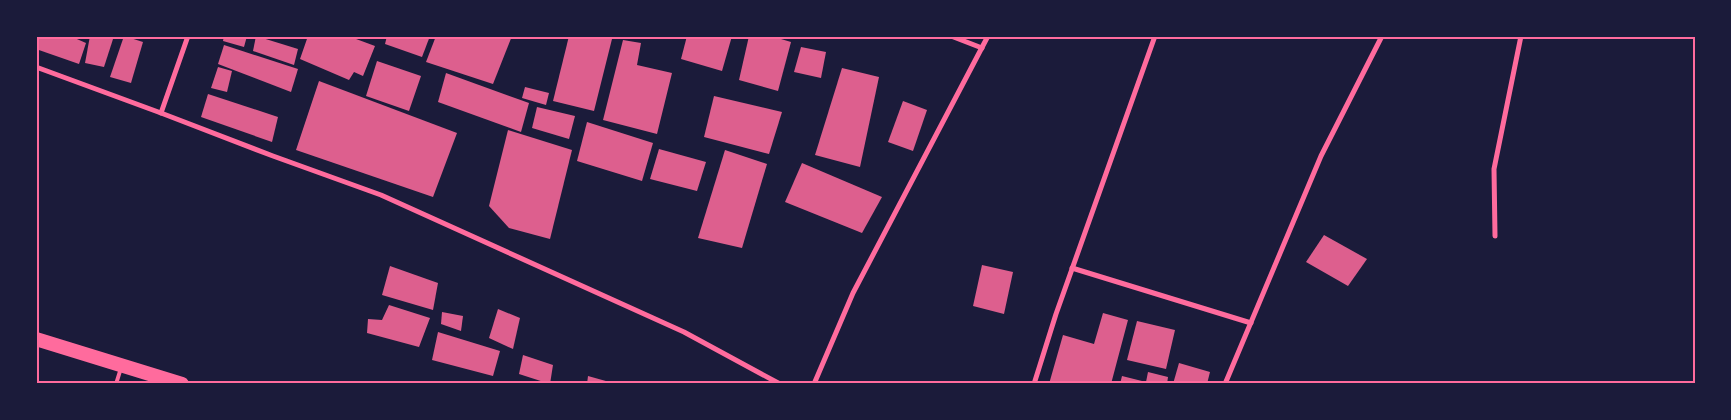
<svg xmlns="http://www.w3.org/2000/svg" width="1731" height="420" font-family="'Times New Roman',serif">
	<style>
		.building { fill: #dd5f8e }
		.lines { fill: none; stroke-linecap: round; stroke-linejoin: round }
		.service { stroke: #ff6b9d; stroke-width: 4 }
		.minor { stroke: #ff6b9d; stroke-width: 5 }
		.trunk { stroke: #ff6b9d; stroke-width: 14 }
		.neatline { fill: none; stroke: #ff6b9d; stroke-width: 2 }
	</style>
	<rect width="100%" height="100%" fill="#1b1b3a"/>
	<g class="building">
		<path d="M36,36H70L86,43L79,64L36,49Z"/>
		<path d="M90,36H114L104,67L85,63Z"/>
		<path d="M124,36L143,42L131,83L110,77Z"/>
		<path d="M224,36H247L244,47L223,41Z"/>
		<path d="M256,36L298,49L294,65L253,51Z"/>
		<path d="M308,36H348L375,46L363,76L354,72L349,80L300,59Z"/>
		<path d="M387,36H430L422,57L385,44Z"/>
		<path d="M436,36H512L493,84L426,62Z"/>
		<path d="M569,36H598L612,39L594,111L553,101Z"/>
		<path d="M687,36H732L722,71L681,59Z"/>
		<path d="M749,36H771L791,42L778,91L739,80Z"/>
		<path d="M623,40L641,43L637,65L672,73L657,134L603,120Z"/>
		<path d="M224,45L298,69L291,92L218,64Z"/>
		<path d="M801,47L826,52L821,78L794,72Z"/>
		<path d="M377,61L421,76L409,111L366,96Z"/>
		<path d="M218,67L232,71L227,92L211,88Z"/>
		<path d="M842,68L879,77L860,167L815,155Z"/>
		<path d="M446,73L529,103L521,132L438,102Z"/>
		<path d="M319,81L457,133L433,197L296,150Z"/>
		<path d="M525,87L549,93L546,105L522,98Z"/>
		<path d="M208,94L278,117L272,142L201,117Z"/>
		<path d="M714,96L782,112L769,154L704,137Z"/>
		<path d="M903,101L927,110L913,151L888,142Z"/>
		<path d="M537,107L575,116L569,139L532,128Z"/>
		<path d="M587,122L653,143L642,181L577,161Z"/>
		<path d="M508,130L572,150L550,239L509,228L489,206Z"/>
		<path d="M659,149L706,162L697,191L650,179Z"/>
		<path d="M725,150L767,164L742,248L698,238Z"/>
		<path d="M802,163L882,197L862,233L785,202Z"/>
		<path d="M1324,235L1367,259L1348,286L1306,262Z"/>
		<path d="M982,265L1013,272L1004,314L973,306Z"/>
		<path d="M390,266L438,283L433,310L382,295Z"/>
		<path d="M389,305L430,318L419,347L367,333L368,319L382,320Z"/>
		<path d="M498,309L520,318L513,349L489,338Z"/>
		<path d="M442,312L463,316L461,331L441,324Z"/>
		<path d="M1103,313L1128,320L1111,384H1049L1063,335L1094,344Z"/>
		<path d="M1137,321L1175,330L1166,369L1127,360Z"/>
		<path d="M438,332L500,351L493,376L432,360Z"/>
		<path d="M523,355L553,365L550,384L519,374Z"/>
		<path d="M1179,363L1210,372L1207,384H1173Z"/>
		<path d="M1148,372L1168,377L1167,384H1120L1122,376L1146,382Z"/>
		<path d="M588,376L613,383V384H587Z"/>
	</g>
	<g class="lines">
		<path class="service" d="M116,384L121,368"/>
		<g class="minor">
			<path d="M951,36L982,48"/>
			<path d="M36,67L161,113L273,156L381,195L684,332L780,384"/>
			<path d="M161,113L188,36"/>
			<path d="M1495,236L1494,169L1521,36"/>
			<path d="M1072,268L1251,323"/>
			<path d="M814,384L853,293L988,36"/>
			<path d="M1034,384L1056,314L1155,36"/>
			<path d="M1225,384L1321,156L1382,36"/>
		</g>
		<path class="trunk" d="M36,339L182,384"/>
	</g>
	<rect width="1731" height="420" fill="none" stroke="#1b1b3a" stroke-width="75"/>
	<rect x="38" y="38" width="1656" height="344" class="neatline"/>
</svg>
